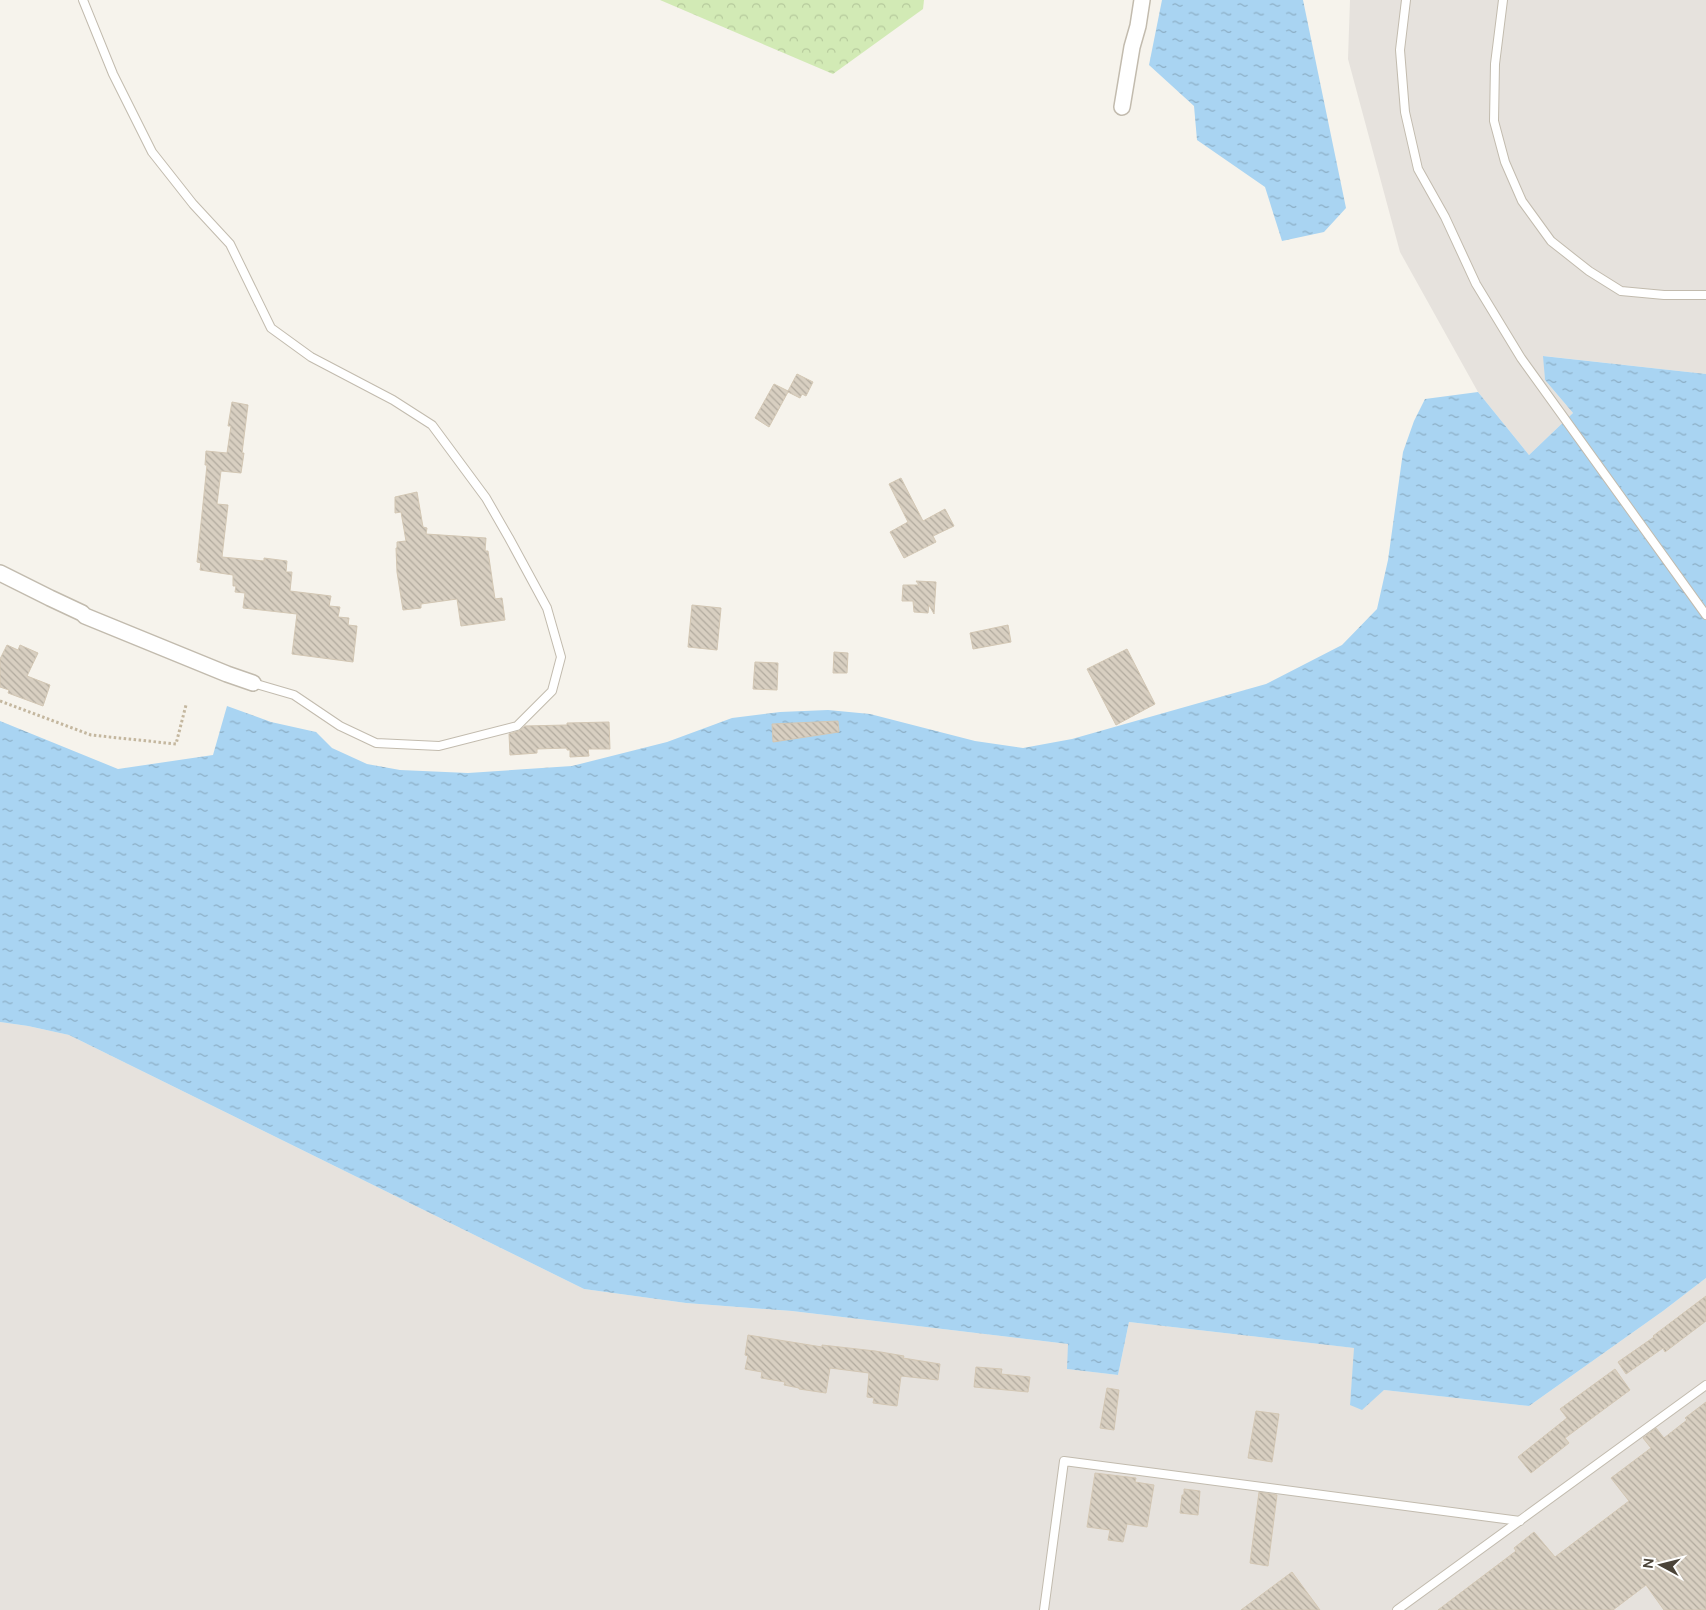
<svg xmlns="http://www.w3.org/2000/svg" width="1706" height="1610" font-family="'DM Sans',sans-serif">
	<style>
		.industrial { fill: #e6e2dd }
		.forest { fill: url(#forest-crowns) }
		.water { fill: url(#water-ripples) }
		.building { fill: url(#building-back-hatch); stroke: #d3c7b4 }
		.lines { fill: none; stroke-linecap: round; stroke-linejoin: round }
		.service-casing { stroke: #c2bbae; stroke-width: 10 }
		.minor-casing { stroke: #c2bbae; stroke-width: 18 }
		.path { stroke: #c4b79f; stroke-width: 3; stroke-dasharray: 2.5 2.5; stroke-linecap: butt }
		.service { stroke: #fff; stroke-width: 8 }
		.minor { stroke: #fff; stroke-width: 15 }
	</style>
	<defs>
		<pattern id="forest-crowns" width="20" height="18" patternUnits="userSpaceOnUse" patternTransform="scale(1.25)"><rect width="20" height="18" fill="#d2eab5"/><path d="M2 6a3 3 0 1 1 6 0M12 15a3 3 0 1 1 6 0" fill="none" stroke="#b6ca9c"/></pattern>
		<pattern id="water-ripples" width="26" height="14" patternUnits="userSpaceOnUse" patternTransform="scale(1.25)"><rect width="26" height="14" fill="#a9d4f2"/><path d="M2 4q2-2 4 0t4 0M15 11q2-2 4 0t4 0" fill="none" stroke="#8caec5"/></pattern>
		<pattern id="building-back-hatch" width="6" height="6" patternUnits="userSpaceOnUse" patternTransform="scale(1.25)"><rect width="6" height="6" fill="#d8cfc1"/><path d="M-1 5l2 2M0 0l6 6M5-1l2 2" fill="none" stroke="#b1aa9e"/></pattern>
	</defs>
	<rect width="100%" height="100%" fill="#f6f3ec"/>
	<g class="industrial">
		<path d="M1350,0H1706V374L1544,356L1545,380L1573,413L1529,455L1478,392L1400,252L1348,59Z"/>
		<path d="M0,1022L28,1026L69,1035L584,1289L686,1303L792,1311L1068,1344V1369L1118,1375L1129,1322L1355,1348L1350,1405L1384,1390L1529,1406L1663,1311L1706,1278V1610H0Z"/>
	</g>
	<path class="forest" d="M660,0H924L923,9L833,74Z"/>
	<g class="water">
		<path d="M1162,0H1303L1346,208L1324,232L1282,241L1265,187L1197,140L1194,106L1149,65Z"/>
		<path d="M1543,356L1706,374V1278L1663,1311L1529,1406L1384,1390L1362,1410L1350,1405L1354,1348L1129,1322L1118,1375L1067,1369L1068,1344L792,1311L686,1303L584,1289L69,1035L28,1026L0,1022V721L118,769L213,755L227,706L271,722L316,732L332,748L367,764L400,770L468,773L572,766L667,742L732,718L780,712L828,710L870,714L975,741L1023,748L1072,739L1266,684L1342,645L1377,609L1388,560L1403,452L1414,421L1425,399L1478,392L1529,455L1573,413L1545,380Z"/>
	</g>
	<g class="building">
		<path d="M797,374L813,382L806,396L802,394L800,398L788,392L769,427L755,418L774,384L788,391Z"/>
		<path d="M232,402L248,405L242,453H244L241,473L221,471L217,504L228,505L222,557L264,561V558L287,561L286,572H292L290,591L331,596L329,606L340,607L338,617L349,618L348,625L357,626L353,662L292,654L297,614L243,608L245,593L235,592L236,586H233V575L200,570L201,563L197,562L207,465H205L206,451L227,453L231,426H228Z"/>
		<path d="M901,478L923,521L945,509L954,526L933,536L936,542L904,558L890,532L908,522L889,484Z"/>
		<path d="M417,492L423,527L427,528L426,534L486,538L485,551H488L495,599L502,598L505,620L461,626L457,599L421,604V608L403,610L397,572L396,548H397V542L406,541L401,512L395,513V497Z"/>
		<path d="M916,581L936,582L934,614L929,605L928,613L914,612L913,601H902L903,585H919Z"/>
		<path d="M692,605L721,608L717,650L688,647Z"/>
		<path d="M1008,625L1011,642L973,649L970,633Z"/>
		<path d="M7,645L18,650L20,645L38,653L27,676L50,685L43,706L8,693L9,690L0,687V659Z"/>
		<path d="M1127,649L1155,704L1116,725L1087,669Z"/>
		<path d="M834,652L848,653L847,673H833Z"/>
		<path d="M755,662L778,663L777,690L753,689Z"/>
		<path d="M838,721L839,732L773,742L772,724Z"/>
		<path d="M609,722L610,749H588L589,756L570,757V750H567V748L537,749V753L510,755L509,734L519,731L525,726L567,725V723Z"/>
		<path d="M1706,1296V1321L1665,1352L1663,1348L1626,1374L1618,1362L1654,1337L1653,1336Z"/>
		<path d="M748,1335L822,1347V1345L875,1351L904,1356L903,1358L940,1364L938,1380L901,1376L897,1406L873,1403L874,1398L867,1397L869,1373L830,1368L826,1393L799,1389V1388L784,1385L785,1382L761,1378L762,1372L745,1369L748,1356L745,1355Z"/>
		<path d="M976,1367L1002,1369L1001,1374L1030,1377L1028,1392L974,1387Z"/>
		<path d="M1615,1369L1630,1390L1565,1438L1569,1443L1531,1473L1518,1457L1567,1418L1560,1409Z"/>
		<path d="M1107,1388L1119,1390L1114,1430L1100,1428Z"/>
		<path d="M1706,1402V1610H1664L1646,1585L1613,1610H1438L1516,1551L1514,1548L1534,1532L1555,1557L1629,1501L1611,1478L1651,1448L1643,1438L1656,1428L1664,1438L1687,1420L1685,1418Z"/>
		<path d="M1256,1411L1279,1414L1272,1462L1248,1458Z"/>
		<path d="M1095,1473L1136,1478L1135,1482L1154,1485L1147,1527L1127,1524L1123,1542L1108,1540L1110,1530L1087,1527Z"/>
		<path d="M1184,1489L1200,1491L1198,1515L1180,1513L1182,1495H1184Z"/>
		<path d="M1259,1492L1277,1495L1268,1566L1250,1563Z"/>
		<path d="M1292,1572L1320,1610H1241Z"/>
	</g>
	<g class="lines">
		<defs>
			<g id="service">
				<path d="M83,0L113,74L152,152L193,204L230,244L271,328L311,357L393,400L432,425L486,498L509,538L547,608L561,657L552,691L517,726L439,746L376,743L340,726L294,695L253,683"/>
				<path d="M1406,0L1400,50L1405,112L1418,169L1445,217L1476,284L1521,358L1706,615"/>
				<path d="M1503,0L1495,64L1494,121L1505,162L1522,201L1551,241L1589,271L1621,291L1664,295H1706"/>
				<path d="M1044,1610L1064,1461L1520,1521"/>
				<path d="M1397,1610L1706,1385"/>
			</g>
			<g id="minor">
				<path d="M1122,107L1132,47L1138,26L1142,0"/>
				<path d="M0,573L50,598L82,613L85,616L227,674L253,683"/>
			</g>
		</defs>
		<use href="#service" class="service-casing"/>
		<use href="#minor" class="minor-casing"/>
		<path class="path" d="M0,701L91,735L176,744L186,705"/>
		<use href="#service" class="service"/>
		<use href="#minor" class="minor"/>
	</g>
	<g transform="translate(1661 1565) rotate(277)" stroke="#ffffff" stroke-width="4" paint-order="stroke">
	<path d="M0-4L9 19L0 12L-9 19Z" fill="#4b4439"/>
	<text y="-8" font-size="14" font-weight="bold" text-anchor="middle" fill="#4b4439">N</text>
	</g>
</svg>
